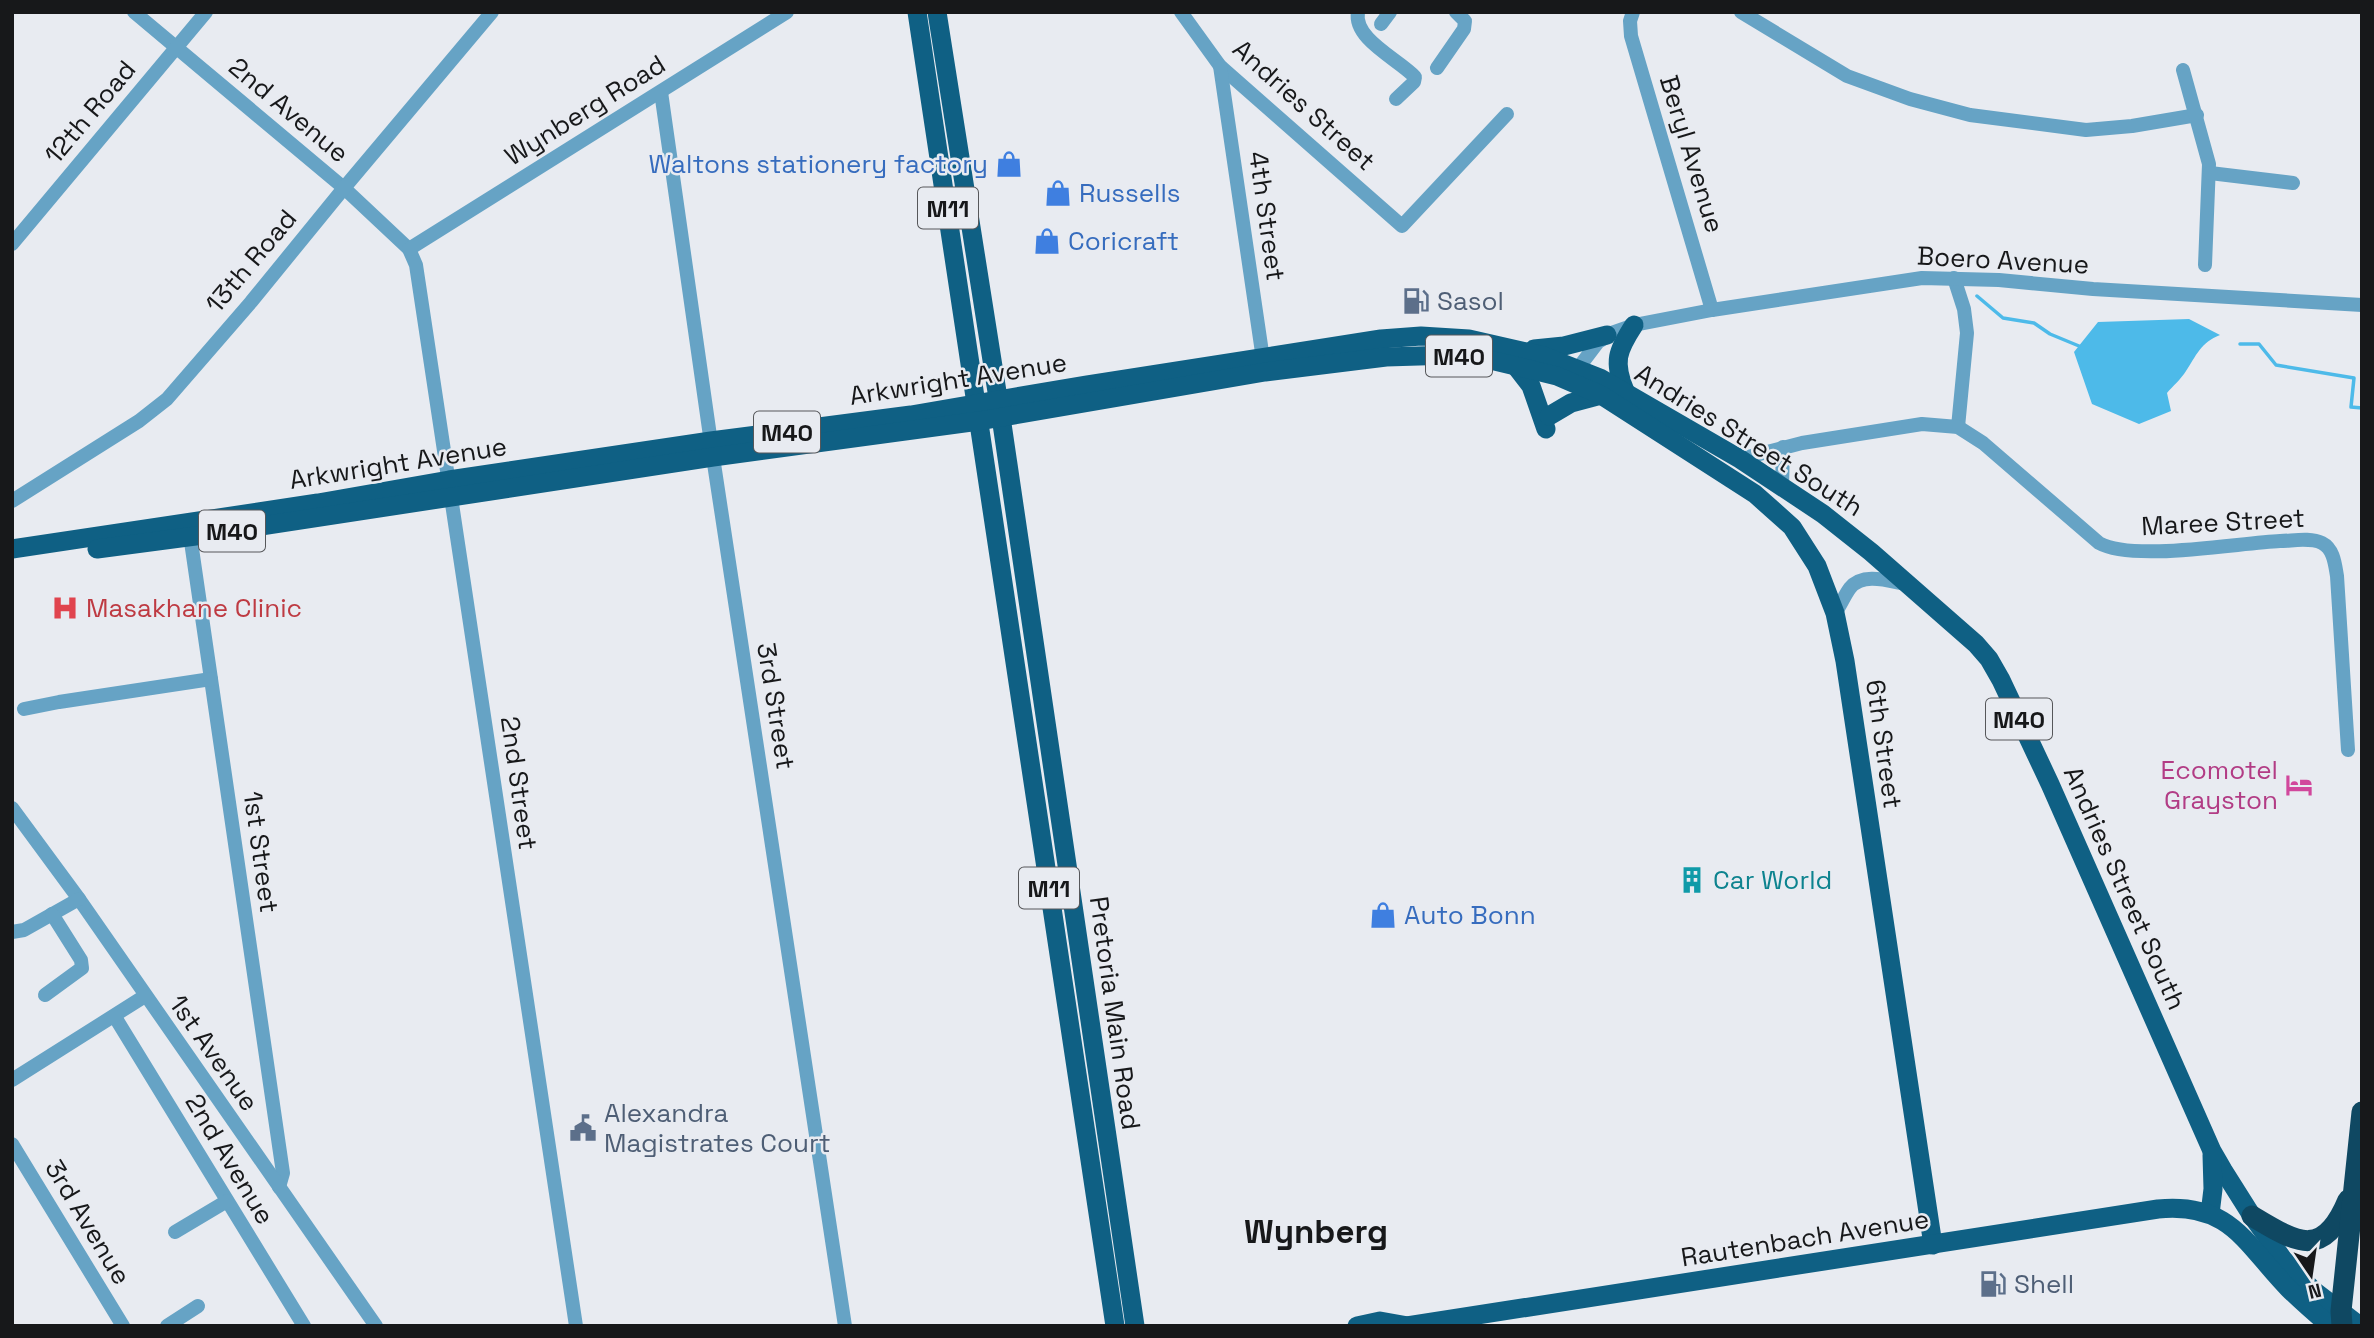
<svg xmlns="http://www.w3.org/2000/svg" width="2374" height="1338" font-family="'Space Grotesk',sans-serif">
	<style>
		.water { fill: #4dbae9 }
		.lines { fill: none; stroke-linecap: round; stroke-linejoin: round }
		.stream { stroke: #4dbae9; stroke-width: 3.5 }
		.minor { stroke: #66a3c5; stroke-width: 14 }
		.major { stroke: #0f6084; stroke-width: 19 }
		.highway { stroke: #0f4862; stroke-width: 21 }
		.labels { text-anchor: middle; dominant-baseline: central; stroke-width: 5; stroke-linejoin: round; paint-order: stroke }
		.shield { fill: #e8ebf1; stroke: #56575a; stroke-width: 2 }
		.shield-label { font-size: 24px; font-weight: bold; fill: #17181a }
		.street-label { font-size: 26px; fill: #17181a; stroke: #e8ebf1 }
		.shop-label { font-size: 26px; fill: #366cbe; stroke: #e8ebf1; text-anchor: start }
		.service-label { font-size: 26px; fill: #4e5e75; stroke: #e8ebf1; text-anchor: start }
		.health-label { font-size: 26px; fill: #be3a42; stroke: #e8ebf1; text-anchor: start }
		.hotel-label { font-size: 26px; fill: #b23c85; stroke: #e8ebf1; text-anchor: end }
		.culture-label { font-size: 26px; fill: #0d838f; stroke: #e8ebf1; text-anchor: start }
		.district-label { font-size: 33px; font-weight: bold; fill: #17181a; stroke: #e8ebf1 }
	</style>
	<rect width="100%" height="100%" fill="#e8ebf1"/>
	<path class="water" d="M2189,319L2220,335C2201,342 2196,356 2186,371C2181,379 2173,386 2167,393L2171,411L2139,424L2092,404L2074,352L2098,322Z"/>
	<g class="lines">
		<g class="stream">
			<path d="M1977,296L2003,318L2034,323L2050,334L2079,346"/>
			<path d="M2240,344H2259L2276,365L2354,378L2351,407L2362,408"/>
		</g>
		<g class="minor">
			<path d="M134,12L344,188L409,249L416,265L576,1326"/>
			<path d="M1181,12L1220,66L1402,226L1507,114"/>
			<path d="M1358,12C1353,39 1398,59 1415,77L1414,82L1396,99"/>
			<path d="M1633,12L1630,21L1631,36L1712,310"/>
			<path d="M1741,12L1847,76L1910,99L1970,115L2086,130L2132,126L2197,115"/>
			<path d="M1381,24L1390,12"/>
			<path d="M1220,66L1264,366"/>
			<path d="M1437,68L1464,29L1465,21L1456,12"/>
			<path d="M2183,70L2209,164L2205,265"/>
			<path d="M661,92L713,457L845,1326"/>
			<path d="M2210,173L2293,183"/>
			<path d="M12,244L206,12"/>
			<path d="M409,249L787,12"/>
			<path d="M1954,278L1964,309L1967,333L1958,427"/>
			<path d="M1573,375L1598,342L1614,332L1634,325L1712,310L1922,278L1999,280L2093,289L2362,305"/>
			<path d="M1740,459L1802,443L1922,424L1958,427L1983,443L2099,543C2133,562 2237,543 2280,541C2292,541 2310,537 2322,543C2334,549 2335,565 2337,576L2348,750"/>
			<path d="M1782,487L1783,447"/>
			<path d="M12,501L139,421L167,399L251,302L344,188L492,12"/>
			<path d="M189,528L283,1173L279,1187"/>
			<path d="M1835,613C1841,605 1844,596 1850,588C1863,572 1889,581 1906,584"/>
			<path d="M24,709L59,702L211,679"/>
			<path d="M12,808L79,899L376,1326"/>
			<path d="M12,932L24,930L79,899"/>
			<path d="M45,995L82,968L81,960L52,914"/>
			<path d="M115,1017L304,1326"/>
			<path d="M12,1080L145,996"/>
			<path d="M12,1144L123,1326"/>
			<path d="M175,1232L227,1201"/>
			<path d="M167,1326L198,1306"/>
		</g>
		<g class="major">
			<path d="M917,12L1115,1326"/>
			<path d="M937,12L1001,417L1135,1326"/>
			<path d="M1534,349L1564,346L1607,335"/>
			<path d="M1514,364L1531,386L1546,429"/>
			<path d="M1625,391C1613,362 1617,351 1634,325"/>
			<path d="M1549,416L1571,403L1601,395"/>
			<path d="M12,549L318,503L449,480L711,441L911,415L1086,385L1381,339L1421,336L1469,339L1544,356L1600,378L1740,459L1823,514L1871,552L1976,644L1989,659L2001,680L2050,784L2212,1151L2223,1170L2252,1216L2283,1259L2313,1290L2360,1326"/>
			<path d="M97,549L203,535L713,457L979,421L1265,372L1386,357L1452,355L1482,358L1557,376L1601,395L1755,494L1792,527L1817,566L1835,613L1845,661L1933,1245"/>
			<path d="M2210,1214L2213,1189L2212,1155"/>
			<path d="M1357,1326L1380,1321L1408,1326"/>
			<path d="M1407,1326L2158,1209C2231,1202 2245,1244 2289,1289C2302,1302 2316,1314 2330,1326"/>
		</g>
		<g class="highway">
			<path d="M2252,1216C2297,1243 2323,1260 2348,1200"/>
			<path d="M2342,1326L2341,1311L2362,1112"/>
		</g>
	</g>
	<defs>
		<symbol id="shop-bare" viewBox="-9 -9 18 18"><path d="M-5-2.5h2.3a2.7 3.5 0 0 1 5.4 0H5L5.5 6h-11ZM-1.5-2.5h3a1.5 2.3 0 0 0-3 0Z" fill="#3f7fe0" stroke="#e8ebf1" stroke-width="2.5" paint-order="stroke"/></symbol>
		<symbol id="fuel-bare" viewBox="-9 -9 18 18"><path d="M-5.5-6h7V0h2V4h1.3V-2.5L3-4.5l.8-.8L6-3V5H2.5V1h-1V6h-7ZM-4.2-4.7v3.2H.2V-4.7Z" fill="#5c6f8a" stroke="#e8ebf1" stroke-width="2.5" paint-order="stroke"/></symbol>
		<symbol id="hospital-bare" viewBox="-9 -9 18 18"><path d="M-5-5h3v3.5h4V-5h3V5h-3V1.5h-4V5h-3Z" fill="#e0444e" stroke="#e8ebf1" stroke-width="2.5" paint-order="stroke"/></symbol>
		<symbol id="hotel-bare" viewBox="-9 -9 18 18"><path d="M-6-4.5h1.5V1H6V5H4.5V3h-9V5H-6ZM-4 0a1.8 1.8 0 1 1 3.6 0ZM.5 0V-2.5h3Q6-2.5 6 0Z" fill="#d1479c" stroke="#e8ebf1" stroke-width="2.5" paint-order="stroke"/></symbol>
		<symbol id="building-bare" viewBox="-9 -9 18 18"><path d="M-4-6H4V6H1V3H-1V6H-4ZM-2.5-4.3h1.7v1.8h-1.7ZM.8-4.3h1.7v1.8H.8ZM-2.5-1h1.7V.8h-1.7ZM.8-1h1.7V.8H.8Z" fill="#0f9aa8" stroke="#e8ebf1" stroke-width="2.5" paint-order="stroke"/></symbol>
		<symbol id="civic-bare" viewBox="-9 -9 18 18"><path d="M-.6-6.5H3V-4.5H.6V-3L4-1V1h2V6H-6V1h2V-1L-.6-3ZM-1.2 2.5V6h2.4V2.5Z" fill="#5c6f8a" stroke="#e8ebf1" stroke-width="2.5" paint-order="stroke"/></symbol>
	</defs>
	<g fill-rule="evenodd">
		<use href="#shop-bare" x="990" y="145" width="38" height="38"/>
		<use href="#shop-bare" x="1039" y="174" width="38" height="38"/>
		<use href="#shop-bare" x="1028" y="222" width="38" height="38"/>
		<use href="#fuel-bare" x="1397" y="282" width="38" height="38"/>
		<use href="#hospital-bare" x="46" y="589" width="38" height="38"/>
		<use href="#hotel-bare" x="2280" y="766" width="38" height="38"/>
		<use href="#building-bare" x="1673" y="861" width="38" height="38"/>
		<use href="#shop-bare" x="1364" y="896" width="38" height="38"/>
		<use href="#civic-bare" x="564" y="1109" width="38" height="38"/>
		<use href="#fuel-bare" x="1974" y="1265" width="38" height="38"/>
	</g>
	<g class="labels">
		<g class="shield">
			<rect x="918" y="187.5" width="60" height="41" rx="5"/>
			<rect x="1426" y="335.5" width="66" height="41" rx="5"/>
			<rect x="754" y="411.5" width="66" height="41" rx="5"/>
			<rect x="199" y="510.5" width="66" height="41" rx="5"/>
			<rect x="1986" y="698.5" width="66" height="41" rx="5"/>
			<rect x="1019" y="867.5" width="60" height="41" rx="5"/>
		</g>
		<g class="shield-label">
			<text x="948" y="208">M11</text>
			<text x="1459" y="356">M40</text>
			<text x="787" y="432">M40</text>
			<text x="232" y="531">M40</text>
			<text x="2019" y="719">M40</text>
			<text x="1049" y="888">M11</text>
		</g>
		<g class="street-label">
			<text transform="translate(1304 105) rotate(42)">Andries Street</text>
			<text transform="translate(289 110) rotate(40)">2nd Avenue</text>
			<text transform="translate(585 110) rotate(-32)">Wynberg Road</text>
			<text transform="translate(90 112) rotate(-50)">12th Road</text>
			<text transform="translate(1692 154) rotate(73)">Beryl Avenue</text>
			<text transform="translate(1267 216) rotate(82)">4th Street</text>
			<text transform="translate(2003 260) rotate(3)">Boero Avenue</text>
			<text transform="translate(251 261) rotate(-50)">13th Road</text>
			<text transform="translate(958 379) rotate(-9)">Arkwright Avenue</text>
			<text transform="translate(1749 440) rotate(32)">Andries Street South</text>
			<text transform="translate(398 463) rotate(-9)">Arkwright Avenue</text>
			<text transform="translate(2223 522) rotate(-3)">Maree Street</text>
			<text transform="translate(776 706) rotate(81)">3rd Street</text>
			<text transform="translate(1884 744) rotate(82)">6th Street</text>
			<text transform="translate(519 783) rotate(82)">2nd Street</text>
			<text transform="translate(261 852) rotate(82)">1st Street</text>
			<text transform="translate(2125 888) rotate(66)">Andries Street South</text>
			<text transform="translate(1115 1013) rotate(82)">Pretoria Main Road</text>
			<text transform="translate(214 1053) rotate(55)">1st Avenue</text>
			<text transform="translate(230 1159) rotate(59)">2nd Avenue</text>
			<text transform="translate(88 1222) rotate(59)">3rd Avenue</text>
			<text transform="translate(1805 1238) rotate(-9)">Rautenbach Avenue</text>
		</g>
		<g class="shop-label">
			<text x="988" y="164" text-anchor="end">Waltons stationery factory</text>
			<text x="1079" y="193">Russells</text>
			<text x="1068" y="241">Coricraft</text>
			<text x="1404" y="915">Auto Bonn</text>
		</g>
		<g class="service-label">
			<text x="1437" y="301">Sasol</text>
			<text x="604" y="1113">Alexandra<tspan x="604" dy="30">Magistrates Court</tspan></text>
			<text x="2014" y="1284">Shell</text>
		</g>
		<g class="health-label">
			<text x="86" y="608">Masakhane Clinic</text>
		</g>
		<g class="hotel-label">
			<text x="2278" y="770">Ecomotel<tspan x="2278" dy="30">Grayston</tspan></text>
		</g>
		<g class="culture-label">
			<text x="1713" y="880">Car World</text>
		</g>
		<g class="district-label">
			<text x="1316" y="1232">Wynberg</text>
		</g>
	</g>
	<rect width="2374" height="1338" fill="none" stroke="#17181a" stroke-width="28"/>
	<g transform="translate(2311 1275) rotate(167)" stroke="#e8ebf1" stroke-width="5" paint-order="stroke">
	<path d="M0-5L12 26L0 18L-12 26Z" fill="#17181a"/>
	<text y="-10" font-size="19" font-weight="bold" text-anchor="middle" fill="#17181a">N</text>
	</g>
</svg>
